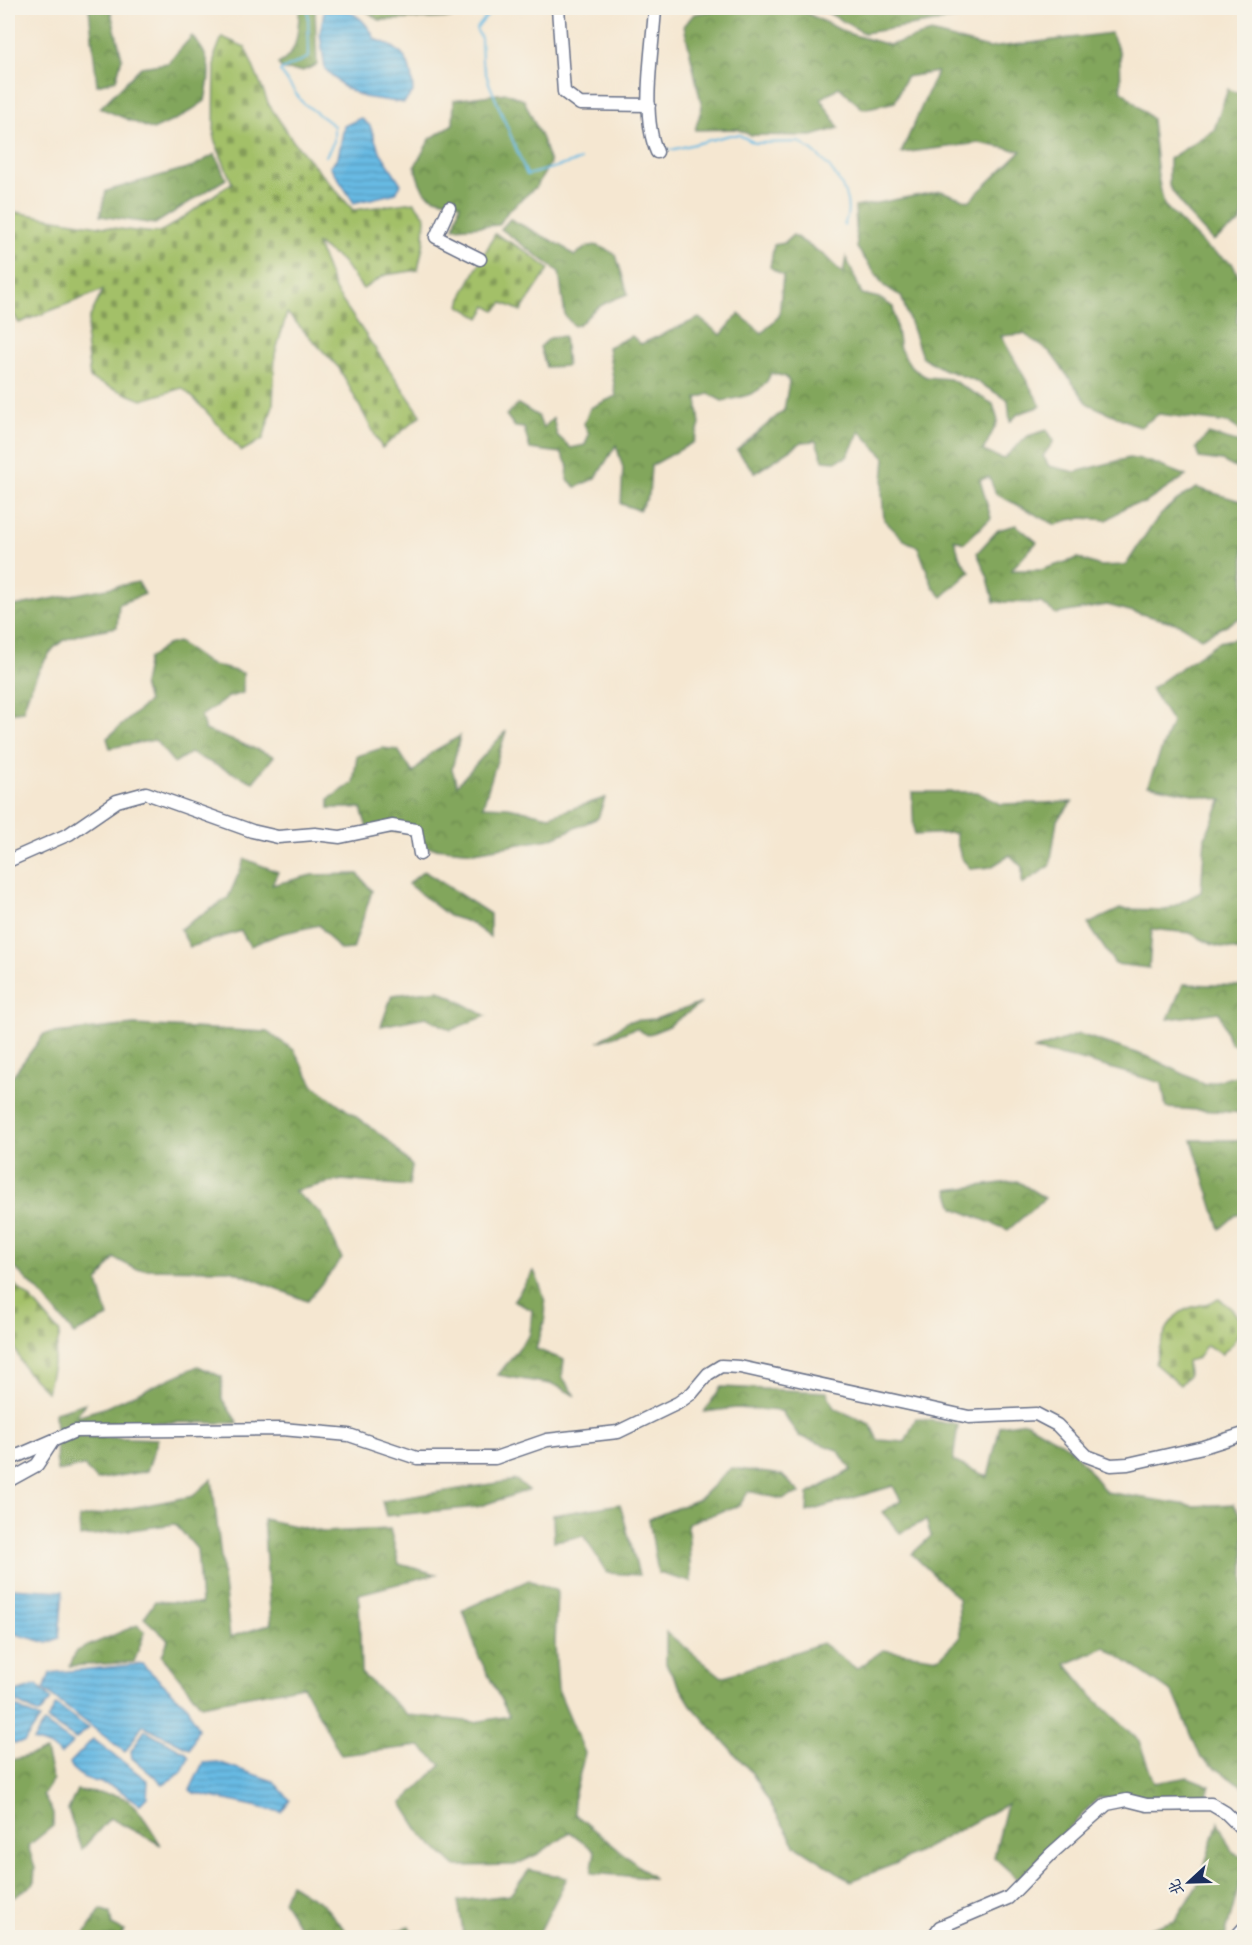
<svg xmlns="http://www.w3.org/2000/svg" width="1252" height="1945" font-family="Dekko,'LXGW WenKai TC',sans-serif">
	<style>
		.forest { fill: url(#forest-crowns); stroke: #4e6a5d; stroke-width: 1.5 }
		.cemetery { fill: url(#cemetery-stones); stroke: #5f7863; stroke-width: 1.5 }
		.water { fill: url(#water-rules); stroke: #4274a0; stroke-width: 1.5 }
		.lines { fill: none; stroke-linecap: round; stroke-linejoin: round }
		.stream { stroke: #68bae3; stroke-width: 2 }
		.minor-casing { stroke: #676f86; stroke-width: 15 }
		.minor { stroke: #fff; stroke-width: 12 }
	</style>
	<defs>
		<pattern id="forest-crowns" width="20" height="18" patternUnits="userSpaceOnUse" patternTransform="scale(1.5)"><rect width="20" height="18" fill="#82a65c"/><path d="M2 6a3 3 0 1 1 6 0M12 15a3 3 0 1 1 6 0" fill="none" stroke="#6a884f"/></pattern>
		<pattern id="cemetery-stones" width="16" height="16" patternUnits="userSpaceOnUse" patternTransform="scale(1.5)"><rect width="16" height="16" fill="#a3c068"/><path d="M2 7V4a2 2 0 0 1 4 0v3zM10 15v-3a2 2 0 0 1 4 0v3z" fill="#849c59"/></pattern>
		<pattern id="water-rules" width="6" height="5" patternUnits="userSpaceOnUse" patternTransform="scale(1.5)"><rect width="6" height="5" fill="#68bae3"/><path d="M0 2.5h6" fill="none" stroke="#5598bb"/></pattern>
	</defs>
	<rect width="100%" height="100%" fill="#f7f3e8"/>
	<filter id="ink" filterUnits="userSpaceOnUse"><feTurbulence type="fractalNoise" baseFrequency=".0167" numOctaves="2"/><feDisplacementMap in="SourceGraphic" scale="12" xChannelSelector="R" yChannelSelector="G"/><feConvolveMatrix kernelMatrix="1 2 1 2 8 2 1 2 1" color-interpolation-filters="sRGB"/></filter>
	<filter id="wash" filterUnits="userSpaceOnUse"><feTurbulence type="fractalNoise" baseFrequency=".008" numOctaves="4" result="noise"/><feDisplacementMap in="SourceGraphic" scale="24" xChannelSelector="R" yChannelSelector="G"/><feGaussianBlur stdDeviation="1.35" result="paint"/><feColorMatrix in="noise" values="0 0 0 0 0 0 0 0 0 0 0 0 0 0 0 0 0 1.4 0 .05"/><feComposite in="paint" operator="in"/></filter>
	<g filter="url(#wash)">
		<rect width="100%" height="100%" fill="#f5e7d1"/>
		<g class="forest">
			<path d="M89,8H110L122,58L116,80L97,85Z"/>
			<path d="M300,8H315L317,65L302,71L283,70L278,64C300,54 297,29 300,8Z"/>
			<path d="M362,8H461L451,18L379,20Z"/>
			<path d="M729,8H796L847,33L889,45L931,33L989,48L1111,33L1120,53L1121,90L1152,119L1158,177L1164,205L1208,249L1232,263L1240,279L1237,322L1244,336V433L1229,423L1159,414L1140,427L1088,404L1050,352L1024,334L1001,336L1041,406L1018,414L1010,422L1008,400L974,380L943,369L922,357L901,296L884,286L857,248L855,207L941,191L969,201L1021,151L979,143L901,153L937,72L906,77L895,102L863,109L839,87L821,99L839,128L812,136L750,135L737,129L695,130L702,107L684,26L694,14Z"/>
			<path d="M819,8H954L961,18L864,33Z"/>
			<path d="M192,36C213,59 211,71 205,101L181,117L153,130L100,108L141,67L168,63Z"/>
			<path d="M1228,89L1244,96V210L1241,222L1213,241L1188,214L1169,186V159L1214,130Z"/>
			<path d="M506,93L524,100L542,139L550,163L537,186L508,211L499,225L454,228L460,204C429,196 422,200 415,166L430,139L453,124L454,100Z"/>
			<path d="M215,154L226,179L155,224L100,216L106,191L194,166Z"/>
			<path d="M510,219L564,247L574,256C593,241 596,243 616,255L628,294C616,298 603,303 593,311C585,318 584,323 574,326L565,316L559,272L501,229Z"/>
			<path d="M793,235L824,255L843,274L846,257L862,294L879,298L893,307L900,349L912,368L926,377L950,379L993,404L998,421L983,451L1003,459L1028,436L1047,430L1054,441L1043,456L1049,466L1075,472L1129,458L1148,461L1186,476L1145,503L1127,506L1107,520L1083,518L1068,520L1056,525L996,494L989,477L980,480L991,518L964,543L954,539L960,558L970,572L942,597L933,587L918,547L904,540L884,520L882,493L885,458L860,431L847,457L836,461L823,460L816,441L802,442L755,473L737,450L784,410L789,382L786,377L771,373C763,395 743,397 722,401L709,394L697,398L700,425L694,442L651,466L649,495L639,510L621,504L623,468L616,445L596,478L576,487L567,479L568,466L561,453L530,449L524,428L515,427L506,415L518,404L538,416L543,428L553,418L557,435L571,448L585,445L589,434L584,424L590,408L616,396L608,347L632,336L641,344L699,318L721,335L739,314L762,333L779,316L783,276L770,267L774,245L784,243Z"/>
			<path d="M564,336L567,366L546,367L540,347L550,338Z"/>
			<path d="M1208,434L1244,444L1243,488L1239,481L1243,472L1222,461L1199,458L1196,448Z"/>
			<path d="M1197,488L1244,502V616L1201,638L1179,624L1107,605L1056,614L1041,603L994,602L988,578L977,553L998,530L1016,525L1037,542L1011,570H1041L1078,558L1100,566L1126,565C1149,530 1158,508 1197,488Z"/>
			<path d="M138,582L145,594L119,604L117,627C98,631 68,633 54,648C42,661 27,693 23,711L8,713V611L15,606Z"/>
			<path d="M1244,637V952L1213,945L1190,933L1152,929L1149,968L1115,964L1088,924L1120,909L1166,910L1201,892L1205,837L1222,800L1148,785L1172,722L1151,689L1218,642Z"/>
			<path d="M178,642L209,664L243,673V693L229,697L201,716L205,730L274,756L253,782L190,753L174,763L155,740L110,748L107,738L148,702L143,684L148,659L167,645Z"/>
			<path d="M506,731L483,806L508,807L549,816L605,798L598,818L550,839L474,852L414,846V831H368L361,808H329V799L353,783L357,756L382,748L398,750L413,773L432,752L460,736L452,769L457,785Z"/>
			<path d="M912,792H977L1000,804L1072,802L1057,820L1050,866L1022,884V867L1010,855L991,867L971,869L961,858L955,833L914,835Z"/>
			<path d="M245,859L278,872L272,885L312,875L358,874L372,891L353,949L340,950L319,925L280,934L250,946L241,931L190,947L180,929L228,898Z"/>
			<path d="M424,871L490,914V937L469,922L449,916L408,884Z"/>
			<path d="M1183,984L1244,986V1049L1230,1043L1219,1012L1168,1019Z"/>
			<path d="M439,990L486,1016L451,1030L426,1017L381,1026L392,995Z"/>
			<path d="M702,1003L667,1027L647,1035L636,1028L598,1042L628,1021L655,1019Z"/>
			<path d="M134,1025L267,1032L294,1050L314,1086L388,1140L412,1166L409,1186L342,1180L294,1191L322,1214L342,1259L307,1301L231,1270L136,1269L114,1258L98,1282L108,1317L74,1334L42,1295L8,1261V1082L44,1034Z"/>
			<path d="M1079,1034L1151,1058L1204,1084L1244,1074V1113L1166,1108L1162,1083L1078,1059L1034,1050Z"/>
			<path d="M1192,1140H1244V1214L1236,1215L1220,1229Z"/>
			<path d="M1017,1181L1045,1198L1008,1230L954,1208L948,1190Z"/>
			<path d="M534,1271C550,1306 548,1312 536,1349L564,1360L562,1377L576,1396L555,1385L498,1375L530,1334L532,1310L513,1301Z"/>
			<path d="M198,1366L222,1377V1399L238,1423L123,1422L56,1432L55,1412L85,1403L76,1416L104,1408Z"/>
			<path d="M721,1387L827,1392L834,1408L870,1424L878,1440L905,1442L916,1418L958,1425L953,1461L988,1477L1000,1426L1026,1422L1071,1448L1106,1492L1194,1506L1234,1504L1244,1521V1787L1201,1758L1174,1694L1105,1647L1066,1664L1093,1697L1139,1741L1154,1783L1188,1777L1210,1786L1206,1798L1099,1797L1019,1880L994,1857L1007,1804L900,1862L851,1881L795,1845L752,1773L691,1705L666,1664V1632L722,1677L822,1643L857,1669L883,1650L939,1658L960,1637L958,1598L912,1554L931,1536L926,1520L900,1533L882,1512L901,1501L893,1486L807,1512L808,1494L851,1470L838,1450L799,1436L781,1411L736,1408L704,1412Z"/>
			<path d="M74,1436L158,1439L147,1471L96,1480L84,1466L57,1471L56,1444Z"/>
			<path d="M731,1468L782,1475L800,1493L782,1499L748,1491L740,1505L688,1523L691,1582L658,1573L649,1519L699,1499Z"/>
			<path d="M212,1479L230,1637L271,1624L263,1519L323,1532L390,1529L399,1564L436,1574L359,1594L361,1673L408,1715L475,1722L509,1716L478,1655L463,1610L529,1580L557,1591L555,1645L558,1689L585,1753L573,1801L575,1814L653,1878L591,1873L595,1851L570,1832L538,1854L515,1865L455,1866L422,1835L402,1803L441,1765L420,1746L341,1755L303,1686L201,1705L162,1656L168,1640L144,1618L155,1601L201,1604L197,1549L175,1524L80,1537L79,1518L193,1496Z"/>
			<path d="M516,1480L529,1490L477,1507L386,1516L382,1501Z"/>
			<path d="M620,1504L639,1575L607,1573L584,1536L554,1541L553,1515Z"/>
			<path d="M137,1625L145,1632L134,1662L70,1666L76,1651Z"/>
			<path d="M46,1751L53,1780L43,1795L53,1813V1826L28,1846L35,1867L34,1883L15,1897L8,1894V1761Z"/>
			<path d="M77,1790C91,1794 105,1792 119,1796C137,1801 151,1830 161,1845L110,1818L82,1849L68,1810Z"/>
			<path d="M1218,1822L1233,1853L1244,1858V1868L1225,1937H1125L1175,1920L1199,1883Z"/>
			<path d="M529,1870L567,1878L537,1937H464L458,1901L510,1895Z"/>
			<path d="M290,1884L323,1904L351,1937H306L283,1901Z"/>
			<path d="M101,1909L110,1913L112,1925L124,1931L120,1937H83Z"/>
			<path d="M409,1927L414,1937H379Z"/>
		</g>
		<g class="cemetery">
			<path d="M222,37L245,47L269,105L293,141L353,210L414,202L425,216L424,241L418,270L385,275L363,289L342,261L317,244L336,292L421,415L382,448L339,368L287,313L275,354L273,405L263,439L242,451C222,431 205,407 182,388L142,400L90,379L86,341L89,319L103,290L19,323L8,305V211C27,214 149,236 159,232C185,220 207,198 232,183L214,139L215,55Z"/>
			<path d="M495,234L524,250L549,269L521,311L503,303L495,311L487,306L480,318L460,306L463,294Z"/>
			<path d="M8,1279L31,1299L60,1333L47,1392L26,1371L8,1335Z"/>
			<path d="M1218,1298L1233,1310L1243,1325L1233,1343L1222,1354L1206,1345L1198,1358L1187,1361L1188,1376L1180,1385L1155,1364C1160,1345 1167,1316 1187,1309C1199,1304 1208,1306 1218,1298Z"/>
		</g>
		<g class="water">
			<path d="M325,8C349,8 364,16 375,39C404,49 412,61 413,92L404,103L364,97L345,88L325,69L320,33Z"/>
			<path d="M361,118L370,126L379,150L401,184L396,193L354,203L330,166L338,158L344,126Z"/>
			<path d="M8,1588L63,1591L59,1638L48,1643L8,1632Z"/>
			<path d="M142,1664L188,1707L198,1729L190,1749L143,1725L125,1752L44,1690L50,1673Z"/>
			<path d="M37,1685L51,1700L39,1714L14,1701L16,1692Z"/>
			<path d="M56,1705L88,1728L76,1739L47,1720Z"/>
			<path d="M14,1706L40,1719L24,1742L14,1743L8,1737L9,1707Z"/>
			<path d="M44,1723L73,1743L61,1754L49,1746L33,1741Z"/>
			<path d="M145,1730L185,1752L189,1758L181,1773L163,1784L132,1758L131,1751Z"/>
			<path d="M93,1739L148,1781L147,1797L140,1804C131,1798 121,1790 111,1786C98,1781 76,1780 70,1763Z"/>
			<path d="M218,1762L273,1781L290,1800L281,1812L194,1793L190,1790L203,1763Z"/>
		</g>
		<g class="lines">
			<g class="stream">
				<path d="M308,8L309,57L280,71L302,102L334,126V141L326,156"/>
				<path d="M494,8L476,29L481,38L482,61L489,83L527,175L581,160"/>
				<path d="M664,148L671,150L730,135H739L755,143L799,142C825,157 859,194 844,225"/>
			</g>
		</g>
	</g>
	<g filter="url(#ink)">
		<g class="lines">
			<defs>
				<g id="minor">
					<path d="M558,8L564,92L580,104L649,105"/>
					<path d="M655,8C653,48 640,115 657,152"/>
					<path d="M449,208L436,237L480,259"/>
					<path d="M8,861L69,834L117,801L146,793L252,831L278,837L315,834L340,837L392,826L416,830L420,854"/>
					<path d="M8,1460L75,1431L282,1429L349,1435L417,1458H495L547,1440L618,1432L678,1403L692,1393L708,1374L721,1366L740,1367L969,1417L1036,1414L1057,1425L1087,1456L1111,1465L1128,1464L1203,1447L1244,1434"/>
					<path d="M8,1481L37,1465L52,1442"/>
					<path d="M932,1938L940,1927L1008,1898L1052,1853L1107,1804L1127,1800L1147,1805L1211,1804L1226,1813L1244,1831"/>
					<path d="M1235,1938L1244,1928"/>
				</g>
			</defs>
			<use href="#minor" class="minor-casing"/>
			<use href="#minor" class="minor"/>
		</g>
	</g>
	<rect width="1252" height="1945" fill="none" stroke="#f7f3e8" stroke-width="30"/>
	<g transform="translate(1189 1882) rotate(248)" stroke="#f7f3e8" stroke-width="4.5" paint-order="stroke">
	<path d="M0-4.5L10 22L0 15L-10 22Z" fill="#1b2f5e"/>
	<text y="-9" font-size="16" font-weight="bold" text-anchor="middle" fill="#1b2f5e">北</text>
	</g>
</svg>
